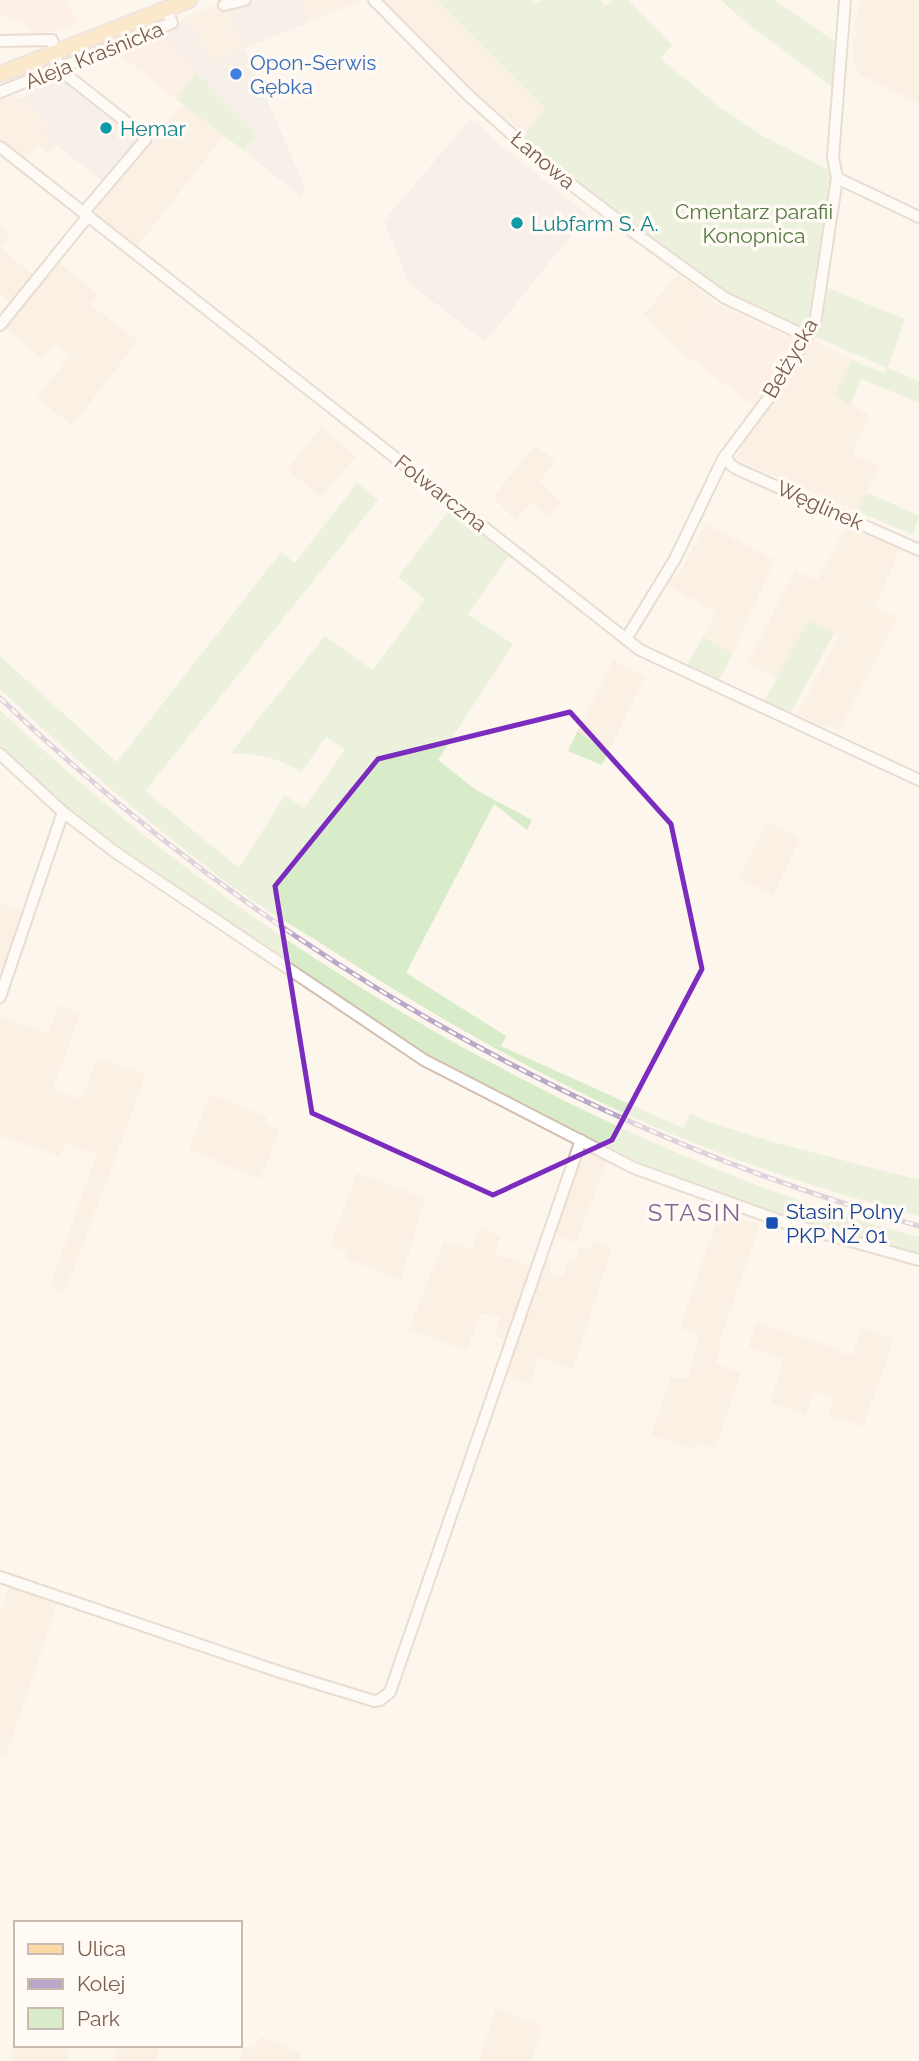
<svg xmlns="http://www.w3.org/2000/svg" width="919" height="2061" font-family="Raleway,sans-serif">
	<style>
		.residential { fill: #f5e8da }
		.commercial { fill: #fde8e0 }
		.industrial { fill: #efe9e4 }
		.green { fill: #d8ecc9 }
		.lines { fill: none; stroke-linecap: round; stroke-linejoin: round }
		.minor-casing { stroke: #d1beb0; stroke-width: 14 }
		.major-casing { stroke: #dad1cd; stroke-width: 18 }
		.minor { stroke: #fff; stroke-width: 10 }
		.major { stroke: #fbd9a5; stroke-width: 14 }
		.rail-casing { stroke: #b9a8c9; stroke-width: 5 }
		.rail { stroke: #fffaf3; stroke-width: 2.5; stroke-dasharray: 8; stroke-linecap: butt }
		.marked { fill: none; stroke: #7b2cbf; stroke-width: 5; stroke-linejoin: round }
		.shop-dot { fill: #3f7fe0; stroke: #fffaf3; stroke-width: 2.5 }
		.culture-dot { fill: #0f9aa8; stroke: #fffaf3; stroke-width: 2.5 }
		.transit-dot { fill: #1a4fb4; stroke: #fffaf3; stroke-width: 2.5 }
		.labels { text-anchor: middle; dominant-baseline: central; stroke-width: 7; stroke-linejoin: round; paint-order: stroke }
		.street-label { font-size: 21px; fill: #7a5c4d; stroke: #fffaf3 }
		.shop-label { font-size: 21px; fill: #366cbe; stroke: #fffaf3; text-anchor: start }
		.culture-label { font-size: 21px; fill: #0d838f; stroke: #fffaf3; text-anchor: start }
		.park-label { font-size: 21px; fill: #537a41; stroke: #fffaf3 }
		.transit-label { font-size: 21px; fill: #164399; stroke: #fffaf3; text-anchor: start }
		.quarter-label { font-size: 24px; letter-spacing: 2px; fill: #846695; stroke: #fffaf3 }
	</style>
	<rect width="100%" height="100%" fill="#fdf6ec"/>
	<g class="residential">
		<path d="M298,0H361L310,22Z"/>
		<path d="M380,0H436L545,109L525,134L481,97Z"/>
		<path d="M860,0H919V104L860,75L853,64V37L856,38L857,33L854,30Z"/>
		<path d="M221,3L245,48L211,62L187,16Z"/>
		<path d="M8,93L22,99L50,125L56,145L48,154L37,145L25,159L0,138V97Z"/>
		<path d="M183,104L224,136L135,249L89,213Z"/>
		<path d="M0,226L10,234L1,247L36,278L53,258L98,294L90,305L138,341L72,426L37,397L71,355L55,343L42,359L1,324L15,306L0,293Z"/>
		<path d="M678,274L717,304L681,352L644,314Z"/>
		<path d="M809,338L852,360L834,395L869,415L852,454L879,467L857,511L735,459L806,341Z"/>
		<path d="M321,427L356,456L321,497L287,470Z"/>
		<path d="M535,445L555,461L540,482L561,502L550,517L531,502L516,520L493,497Z"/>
		<path d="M705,524L774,560L733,653L703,637L716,612L664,583L680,573Z"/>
		<path d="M848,524L870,534V537L879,541L881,539L900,548L875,607L898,618L839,730L829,724L827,728L797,714L839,636L808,622L777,679L747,664L795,571L817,581Z"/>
		<path d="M613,660L645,676L609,750L577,732Z"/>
		<path d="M766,822L800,838L773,895L739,879Z"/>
		<path d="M0,903L27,914L8,975L0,972Z"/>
		<path d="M59,1005L80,1013L53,1089L81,1100L98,1058L146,1075L65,1292L50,1286L97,1154L66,1143L60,1156L0,1136V1017L48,1034Z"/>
		<path d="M210,1094L267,1117L265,1124L280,1129L260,1179L189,1149Z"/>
		<path d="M581,1146L608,1159L576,1243L551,1234Z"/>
		<path d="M357,1173L425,1198L401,1279L345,1258L347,1252L330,1246Z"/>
		<path d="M720,1211L760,1225L719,1342L722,1343L716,1364L741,1372L715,1448L697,1441L693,1450L652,1435L671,1377L687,1379L700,1336L680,1328Z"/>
		<path d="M480,1228L500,1236L494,1254L536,1267L511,1342L495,1336L501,1317L480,1314L467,1351L409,1329L444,1241L472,1250Z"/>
		<path d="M593,1240L612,1247L573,1369L539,1357L530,1384L505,1373L542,1258L551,1260L549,1274L562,1278L569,1261L574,1263L581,1246L590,1249Z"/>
		<path d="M756,1322L820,1343L848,1355L853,1354L862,1327L894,1339L863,1426L828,1416L834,1399L815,1391L805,1415L771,1402L783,1360L749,1347Z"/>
		<path d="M10,1584L58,1601L6,1756L0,1754V1614Z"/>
		<path d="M496,2009L542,2026L532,2061H479Z"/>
		<path d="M262,2037L301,2053L298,2061H240L244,2048L254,2047Z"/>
		<path d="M16,2040V2045H71L66,2061H9Z"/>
		<path d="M117,2045H161L156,2061H113Z"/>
	</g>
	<g class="commercial">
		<path d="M0,0H66L79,24L35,36L20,21L0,15Z"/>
		<path d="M160,34L196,71L176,99L115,51Z"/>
		<path d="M717,304L793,338L779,371L753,405L681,352Z"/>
	</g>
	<g class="industrial">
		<path d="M257,0H298L310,22L245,48L305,188L301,196L244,151L257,135L160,34L187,16L211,62L245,48L225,10Z"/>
		<path d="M59,73L141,138L105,183L44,135L49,125L22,99L29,94L26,87Z"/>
		<path d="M470,119L474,123L476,121L496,141L588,215L485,342L409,283L384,221Z"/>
	</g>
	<g class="green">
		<path d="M436,0H532L537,4L542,0H601L605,6L613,0H628L672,45L661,59L717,105L763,136L829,170L834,179L809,327L804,330L726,295L575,181L523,137L545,109Z"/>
		<path d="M721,0H774L837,43L835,89L745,22Z"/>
		<path d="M196,71L258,135L244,151L176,99Z"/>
		<path d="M823,286L905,319L888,368L919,381V403L861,379L850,406L834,395L852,360L884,373L887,368L811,335Z"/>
		<path d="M357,483L378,500L145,791L239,868L285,795L304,808L345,750L326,737L300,774L299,770C275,758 256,752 230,754L325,636L373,670L425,599L398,577L452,507L512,552L468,614L513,644L438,760L476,790L532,820L527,830L494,804L406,973L506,1036L501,1046L683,1128L690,1113L708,1122L777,1143L919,1180V1216C838,1194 756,1169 679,1137C558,1087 443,1022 333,951C297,928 259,907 225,881C146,821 72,757 0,689V656L117,762L281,552L295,563Z"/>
		<path d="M867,492L919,516L913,535L857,511Z"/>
		<path d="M808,621L834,634L791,712L786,714L763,703Z"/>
		<path d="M703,637L733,653L718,682L686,667Z"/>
		<path d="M0,710C169,871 364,1002 573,1105C684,1159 799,1206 919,1237V1255L782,1215L642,1164L410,1045L209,910L73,813L0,747Z"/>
		<path d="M577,732L609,750L602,765L568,751Z"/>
	</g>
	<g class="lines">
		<defs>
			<g id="minor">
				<path d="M374,0L467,94L546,165L632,231L725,298L806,336"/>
				<path d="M224,5L245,0"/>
				<path d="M0,41L52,40L59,69L144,136L145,140L84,212"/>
				<path d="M0,92L172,23L167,9"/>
				<path d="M0,147L640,650L919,780"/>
				<path d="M837,178L919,217"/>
				<path d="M0,325L88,216"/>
				<path d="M725,456L731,465L737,469L919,550"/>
				<path d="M626,639L675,559L723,459L773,392L815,324L837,178L833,157L845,0"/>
				<path d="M0,754L63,812L115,852L424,1060L634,1168L786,1223L919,1260"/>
				<path d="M0,997L63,812"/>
				<path d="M0,1577L280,1672L374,1701L380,1700L390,1692L581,1140"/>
			</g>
			<path id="major" d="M0,74L189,0"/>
		</defs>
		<use href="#minor" class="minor-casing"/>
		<use href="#major" class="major-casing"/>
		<use href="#minor" class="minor"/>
		<use href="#major" class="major"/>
		<defs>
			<path id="rail" d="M0,698C257,944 576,1130 919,1226"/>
		</defs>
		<use href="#rail" class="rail-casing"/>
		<use href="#rail" class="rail"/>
	</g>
	<path d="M0 0H919V2061H0ZM570,712L671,824L702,969L612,1140L493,1195L312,1113L275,886L378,759Z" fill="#fdf6ec" fill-opacity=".55" fill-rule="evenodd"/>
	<path class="marked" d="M570,712L671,824L702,969L612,1140L493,1195L312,1113L275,886L378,759Z"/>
	<circle class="shop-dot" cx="236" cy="74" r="7"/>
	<g class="culture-dot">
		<circle cx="106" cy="128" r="7"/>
		<circle cx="517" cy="223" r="7"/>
	</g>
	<rect class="transit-dot" x="765" y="1216" width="14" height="14" rx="3.5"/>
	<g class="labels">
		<g class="street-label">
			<text transform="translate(94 55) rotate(-22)">Aleja Kraśnicka</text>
			<text transform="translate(543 160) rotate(40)">Łanowa</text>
			<text transform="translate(790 358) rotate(-60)">Bełżycka</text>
			<text transform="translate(441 493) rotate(38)">Folwarczna</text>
			<text transform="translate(820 505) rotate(24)">Węglinek</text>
		</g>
		<g class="shop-label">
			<text x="250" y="62">Opon-Serwis<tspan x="250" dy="24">Gębka</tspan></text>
		</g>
		<g class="culture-label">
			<text x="120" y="128">Hemar</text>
			<text x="531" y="223">Lubfarm S. A.</text>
		</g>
		<g class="park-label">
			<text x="754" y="211">Cmentarz parafii<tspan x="754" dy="24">Konopnica</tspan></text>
		</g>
		<g class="transit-label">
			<text x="786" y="1211">Stasin Polny<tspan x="786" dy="24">PKP NŻ 01</tspan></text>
		</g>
		<g class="quarter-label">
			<text x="695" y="1212">STASIN</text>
		</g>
	</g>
	<rect x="14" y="1921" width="228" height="126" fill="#fffaf3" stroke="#cabbb1" stroke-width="2"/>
	<rect x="28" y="1944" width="35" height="10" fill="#fbd9a5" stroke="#cabbb1" stroke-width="2"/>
	<text x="77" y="1956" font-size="21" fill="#7a5c4d">Ulica</text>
	<rect x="28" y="1979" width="35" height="10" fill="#b9a8c9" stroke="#cabbb1" stroke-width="2"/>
	<text x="77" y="1991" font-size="21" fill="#7a5c4d">Kolej</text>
	<rect x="28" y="2008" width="35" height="21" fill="#d8ecc9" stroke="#cabbb1" stroke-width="2"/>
	<text x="77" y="2026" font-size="21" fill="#7a5c4d">Park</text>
</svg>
